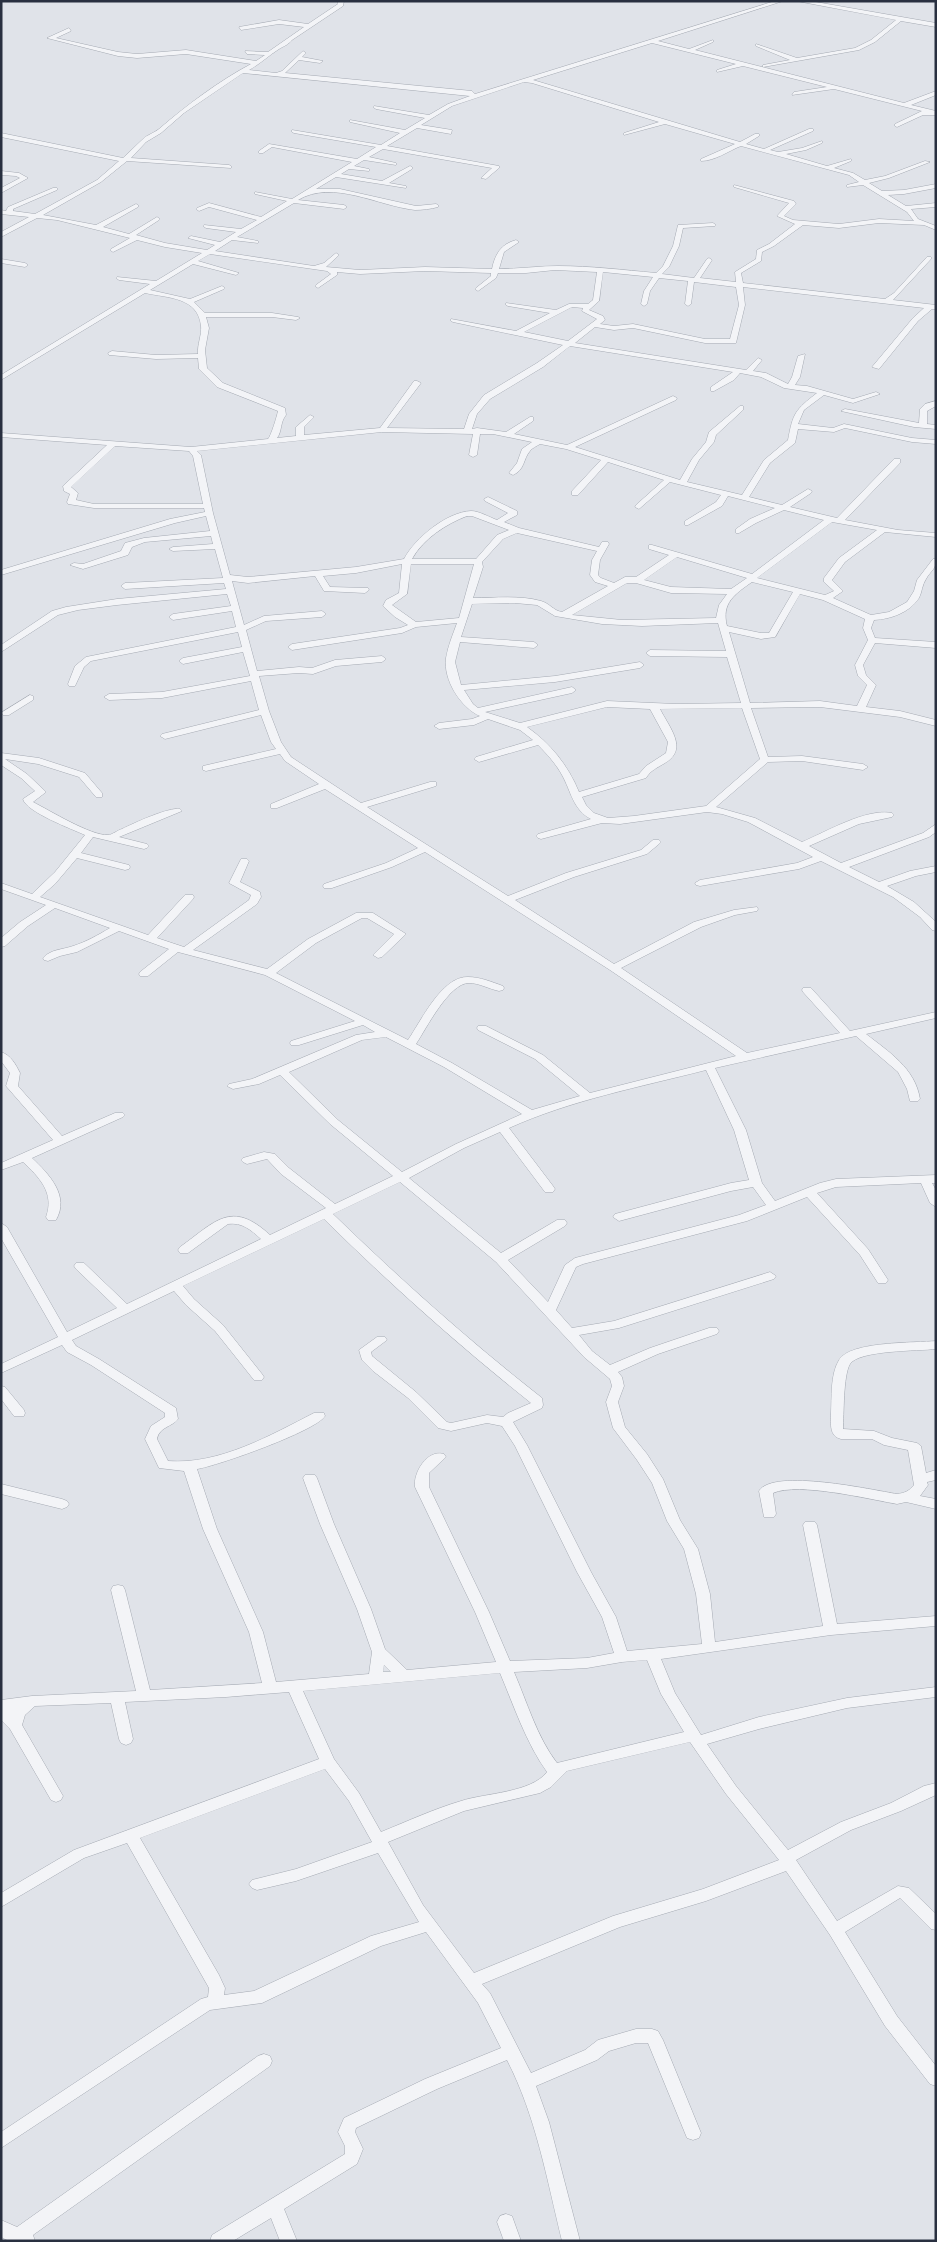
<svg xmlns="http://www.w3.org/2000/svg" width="937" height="2242" font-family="'DM Sans',sans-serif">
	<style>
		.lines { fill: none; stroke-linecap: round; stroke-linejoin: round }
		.minor-casing { stroke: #a5aab3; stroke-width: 1 }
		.minor { fill: #f3f4f7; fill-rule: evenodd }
	</style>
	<rect width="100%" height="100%" fill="#e0e3e9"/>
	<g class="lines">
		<defs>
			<g id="minor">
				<path d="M338,1H344L343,6L292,40C288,45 284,46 279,49C268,56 260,64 249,70L276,73L282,71L303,51L306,53L302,57L323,61L320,63L299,60L285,73L472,91L475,94L775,1H783L658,41L689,49L713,40V42L695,50L904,103L936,91V95L911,105L936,111V115H923L897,127L895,126V124L922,111L834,89L792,95L794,92L827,87L743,66L717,72V70L736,64L652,43L533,80L740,142L755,134H759V136L746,144L764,149L809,129H813V131L770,150L778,152L802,148L822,141V143L806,150L786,154L827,166L851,159V161L834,168L853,173L865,180L885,176L925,161L930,162L889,178L869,183L882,191L904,190L936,184V188L904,194L888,195L906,206L936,203V207L911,209L918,219L936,226V230L924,225L879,223L839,228L803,225L774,246L762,252L761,261L741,273L743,283L885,299L894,293L927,257H931V259L893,300L936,305V309H932L918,321L879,369L872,367L913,318L924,308L743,287L745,305L736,343H705L633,328L614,330L595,327L575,343L746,370L758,358L762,360L753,371L766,373L788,384L792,377L798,356L805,354L800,377L795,385L807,386L853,399L876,392L880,394L853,403L824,395L804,410L798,424L833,428L844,424L912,438L936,440V444L912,442L845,428L834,432L798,429L795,443L770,463L749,497L782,505L808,489L812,491L811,493L790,507L837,518L894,459H900V463L845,520L898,530L936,533V537L885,532L845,562L832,580L843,591L833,598L871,615L889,612L907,602L914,591L917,580L933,559H936C936,570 931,570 926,579C922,585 922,592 919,598C909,613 891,619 874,620L871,628L875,638L936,642V648L875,643L863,665L866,675L876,685L866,707L900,711L936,720V726L900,717L820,707L751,708L768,757L802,756L863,764L868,767L863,770L802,761L768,762L716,807L755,818L802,842C826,832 866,808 892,813L894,815L892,817L859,824L809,846L841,863L923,833L936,824V832L929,837L849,867L879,882L910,871L936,866V872L916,876L887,886L914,902L936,922V931L932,930L920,917L893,897L821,861L799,869L700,886L696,885L695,883L700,880L797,863L813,857L748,822L722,814L707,812L620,824L602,823L541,839L538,838L536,836L538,834L591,819C573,810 571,791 562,775C556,764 547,754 538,745L479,762L474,759L476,757L533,740L520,730L488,719L474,725L439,729L434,726L439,723L472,719L480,716C461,708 443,680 446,658C448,646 453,634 457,623L416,627L402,633L292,650L288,647L292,644L400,628L408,625L395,617L383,606L386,600L399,593L402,564L356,573L323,576L330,587L368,588L369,590L365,593L324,591L315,576L248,583L232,581L244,625L264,616L322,611L326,614L322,617L266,621L246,630L257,671L299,667L312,668L335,660L382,656L386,659L382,662L336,666L313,674L299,673L259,676L269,711L281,742L291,757L361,803L430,782H436V786L367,807L508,896L566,873L641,850L653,840H659L661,842L659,844L647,854L574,877L515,900L614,964L694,922L734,910L757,907L758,909L757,911L735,915L701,927L621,968L747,1053L840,1033L803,992L802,990L803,988H811L850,1031L936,1012V1018L866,1034C889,1052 915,1068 920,1099L918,1101H910L907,1089L898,1072L856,1036L715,1068L746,1130L762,1183L775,1201L820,1183L836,1179L936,1175V1183H932L936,1190V1207L930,1203L921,1183L836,1187L817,1193L868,1249L888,1280L886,1283H878L860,1255L807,1197L747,1221L583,1264L576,1267L556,1310L572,1328L614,1321L770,1272L776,1276L774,1279L619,1328L579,1335L592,1351L610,1365L650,1348L709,1328H717L719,1331L717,1334L658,1354L618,1372L622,1377L624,1386L618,1402L625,1427L647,1454L663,1479L680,1520L698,1549L710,1594L715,1642L823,1626L803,1525L805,1522H815L817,1525L837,1624L936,1616V1626L831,1635L661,1659L675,1693L701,1735L759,1717L847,1698L936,1687V1697L847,1708L759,1729L707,1744L736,1786L788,1850L841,1822L891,1803L924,1786L936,1783V1795L901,1811L851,1830L796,1860L837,1921L898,1886L909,1888L936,1914V1930L931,1929L900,1898L845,1932L897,2016L936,2066V2086L930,2084L885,2026L830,1935L786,1871L706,1901L620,1927L482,1984L490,1993L531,2073L585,2050L598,2040L636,2029H652L658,2031L663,2040L701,2133L699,2138L693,2140L687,2138L648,2043H636L609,2051L597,2060L536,2086L549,2122L580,2241H562C547,2180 536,2116 507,2060L437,2089L356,2128L355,2132L363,2149L357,2164L284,2209L297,2241H280L271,2218L233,2241H210L212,2235L345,2154V2146L338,2132L344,2118L425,2079L501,2048L478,2003L426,1932L381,1946L262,2003L210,2010L1,2148V2132L201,1999L208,1997L209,1988L127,1843L84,1858L1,1907V1893L74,1850L319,1759L289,1692L226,1697L125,1702L133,1739L131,1743L126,1745L121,1743L119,1739L111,1703L35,1706L25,1715L22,1725L63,1796L61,1800L56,1802L51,1800L10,1729L1,1720V1700L32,1696L136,1691L111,1590L113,1586L118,1585L123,1586L125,1590L150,1690L262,1683L249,1632L203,1529L184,1471L159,1468L145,1439L151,1426L165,1417V1413L91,1365L67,1352L62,1345L1,1373V1364L58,1337L1,1238V1223L7,1227L67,1332L117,1308L76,1269L74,1266L76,1263H84L127,1304L261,1239C251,1230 242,1222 228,1224L188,1253H180L178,1250L180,1247C215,1222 231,1199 270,1235L326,1208L281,1174L267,1159L247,1164L243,1162L241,1160L243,1158L264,1152L275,1154L289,1168L335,1204L393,1176L330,1124L280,1075L259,1084L233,1089L227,1086L229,1084L252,1079L356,1035L375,1032L363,1025L299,1045H291L290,1043L291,1041L355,1021L265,975L178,952L148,976H140L139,974L140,972L169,949L119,931L77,952L60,956L48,961L44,960L43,958C51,949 62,950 73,946C86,942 98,935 110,928L55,908L28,926L5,946L1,947V938L20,922L46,905L1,889V883L32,894L55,872L85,835C72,829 26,812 23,799L35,791L21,778L1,765V753L39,758L85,773L102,793V797H96L79,777L38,764L5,759L27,774L46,792L33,802C49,810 91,836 108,835C112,835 118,830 122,829C134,823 169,807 180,809L182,811L119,837L147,844L149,846L147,848L144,849L93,837L81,853L129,865L130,867L129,869L125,870L77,858L55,884L40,897L148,935L185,895H193L194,897L193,899L157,938L184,947L249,900L251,895L229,883L241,859H247L249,861L240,882L260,892L261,897L257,904L193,950L267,969L308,939L356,913H373L406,934L382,957L378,958L373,955L394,934L367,918H362L316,943L276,973L408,1040C421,1021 442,976 468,977C480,977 492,982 503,986L504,988L503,990L499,991C489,989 479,983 469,983C449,983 426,1029 416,1044L452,1063L532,1110L580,1096L535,1059L478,1030L477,1028L478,1026H486L543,1055L590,1093L736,1056L610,970L425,852L392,867L332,888H324L323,886L324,884L386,863L418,848L325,789L277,808H271V804L319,784L285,761L280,754L206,771L203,770V766L276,749L271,742L261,715L165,739L160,736L162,734L259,710L251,681L162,698L109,700L104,697L109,694L162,692L250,676L243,652L183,664L179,661L183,658L242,647L238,632L91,661L84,667L75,686H69L68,684L75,666L86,657L236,627L232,611L173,620L169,617L173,614L231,606L227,594L117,605L78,610L58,615L1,652V645L52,611L66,607L117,599L226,589L224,583L125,589L121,586L125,583L223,578L215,549L173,551L169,549L173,547L213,544L211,536L145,542L132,547L128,555L83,569L70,565L74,563L83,564L121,551L125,543L144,538L210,531L206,516L175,523L1,575V570L170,519L205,512L204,508H94L68,504L67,502L70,494L64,491L63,486L107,445L1,437V433L191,447L268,439C271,436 277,416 278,411L217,387L199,369L198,358L156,359L109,355L108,353L112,351L156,355L198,354C197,345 202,335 201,326C198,297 168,298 145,293L1,380V375L150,284L119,280L116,278L117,277L156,281L202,253L165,247L137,240L113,252L110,250L111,249L130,238L57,220L37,218L1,237V232L29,217L1,214V210L6,211L8,207L53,188H57V190L13,209V211L35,214L97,180L119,161L1,137V133L123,158C130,152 136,145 143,139C147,135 154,133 159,129C187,105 219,81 251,64L186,54L137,58L118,56L47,38L69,28L71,31L56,38L118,52L137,54L186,50L256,61L265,55L247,54L245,51L268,52L304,27L279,24L241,30L239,27L279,20L308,24L338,4ZM243,73L470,96L448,104L429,115L374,106L373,107L376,109L425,118L405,130L350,120V122L400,133L381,145L292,130V132L294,133L376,147L357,159L269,144L259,151V153H263L272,147L352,162L292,199L255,192V194L287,201L261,217L209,203L197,208L196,209L199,211L209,207L257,220L241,229L204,225L203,226L206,228L236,232L220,242L191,236L188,238L215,245L207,250L165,243L136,235L159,220L160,219L157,217L129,234L103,227L138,207V205L136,204L96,225L43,215L101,182L127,161L231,168V166L229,165L131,158L146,142L161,133L184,113ZM524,82L532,83L659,122L624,133V135L665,124L735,144L701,159V161C715,161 728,151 741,146L849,175L859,182L847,185V187L863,185L907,212L914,221L879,219L839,224L793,220L784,216L796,204L794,201L734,185V187L789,203L777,216L795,224L769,244L757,250L756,259L735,272L736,282L700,278L712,260L709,258L707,259L694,278L662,274L669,267L679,246L683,228L715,226L716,225L713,223L678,225L673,246L663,266L656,273C623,270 591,266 558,266C538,266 518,269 499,269L504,252L519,242L516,240C501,244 495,254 492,269L425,267L360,270L326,267L339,255L336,253L324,263L314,266L215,251L232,240L258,243V241L237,237L294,203L344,209L347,207L344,205L298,200C333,179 378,206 415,210C422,210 431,209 438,207V205L436,204L416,206L340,189H316L336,177L406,188V186L389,183L412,169V167L410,166L382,181L341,174L349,169L369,171V169L354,166L364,160L396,165V163L369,157L383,149L492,168L481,178L486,179L499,168V166L387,146L417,128L451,134L452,130L421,125L452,106ZM210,254L327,271L331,274L316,285L315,286L318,288L337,275V272L360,274L425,271L491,273V276L476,288L475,289L478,291L496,278L498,273H526L555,270L597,272L593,300L588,304H569L556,310L506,303V305L508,306L550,313L516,331L451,319V321L453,322L563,345L537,363L484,395L469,414L464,429L387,428L421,383L417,381H414L380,428L304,435V427L314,417L310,415L296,427V436L277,438C282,432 280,422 286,415L285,408L223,383L207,368L205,350L209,328L206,317H272L296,320L300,318L298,317L272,313H205L194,302L224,289L225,288L222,286L190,299L150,290L193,264L236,275L239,273L198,261ZM603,272L653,277L644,291L641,304L644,306L647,304L650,291L659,278L688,281L685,304L688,306L691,304L694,282L736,287L739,305L730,339H705L633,324L614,326L600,324L605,320L603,316L589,310L599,301ZM572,307L583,308L582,311L597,319L568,341L524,332ZM570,346L733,372L711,387V391H714L734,380L740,373L761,377L784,388L817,393C795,410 793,413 788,440L764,460L742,495L687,482L699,460L714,442L716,435L743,410V406H740L709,432L706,442L692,459L680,480L575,447L676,400L677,398L673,396L567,445L514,434L533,421V417H530L506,432L477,428L472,429L477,414L490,399L543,367ZM382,432L473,434L469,455L473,457L477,455L480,434H493L532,442L522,449L517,463L509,473L513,475C525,470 523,459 530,451C532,448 537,446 540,444L566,449L601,460L572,491V495H578L608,462L664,480L636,505L635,507L639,509L670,482L721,495L716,502L685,521V525H688L722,506L728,496L775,508L750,519L736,529V533H739L756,523L784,510L824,520L752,574L652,545H649V549L669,555L636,577H625L614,583L601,578L598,575L600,560L609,544L608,542H602L599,547L519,528L504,522L517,515V511L488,497L484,499L485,501L508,513L497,520C489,517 479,511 471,511C447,512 415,538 404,559L356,567L248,577L230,575L213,513L201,455L197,451ZM115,446L189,451L193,456L203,504H94L76,500L78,493L71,487ZM467,516H472L509,530L497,535L476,559H412C423,539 446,524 467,516ZM832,522L877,530L839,558L824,578V582L834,591L825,595L757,578ZM517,533L597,551L592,560L590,575L595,582L608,586L562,612C554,611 549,603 541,601C520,595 495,598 473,598L483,567L482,562L503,539ZM677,557L747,578L731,589L671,587L644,580ZM411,564H474L459,618L416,622L392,605L407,594ZM752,582L793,592L769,633H761L727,626C721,603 735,594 752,582ZM627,583H636L671,593L727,594L719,605L716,618L622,620L572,615ZM800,594L823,600L865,619L863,628L868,640L855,665L858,676L867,685L857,706L820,701L750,703L729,632L761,639L775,637ZM515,603L537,605L555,616L602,624L642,626L718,623L726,651L650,650L646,653L650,656L727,657L741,703L676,704L607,701L520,723L485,712L572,693L576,690L572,687L478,708L473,704L464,690L555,682L640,668L644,665L640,662L555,676L461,685L455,662L460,642L534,648L538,645L534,642L461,637L472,604ZM607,707L650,709L668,742L666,753L646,766L639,774L579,792C568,765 550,743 527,727ZM742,708L760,759L706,806L634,816L608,818L594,813L586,805L582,797L646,778C651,770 657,768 665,763C689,749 669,727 660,709ZM386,1037L444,1067L522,1114L456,1144L402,1172L338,1120L289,1072L362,1040ZM706,1070L734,1130L749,1180L731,1183L615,1214L613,1217L619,1221L731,1191L753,1187L766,1205L739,1215L575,1258L565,1265L548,1302L508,1260L565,1226L567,1223L565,1220H557L501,1253L409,1178L464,1148L500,1132L545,1192H553L555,1189L553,1186L509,1128C571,1100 640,1087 706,1070ZM400,1182L496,1262L584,1357L610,1379L612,1386L606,1402L613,1428L637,1460L652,1483L667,1521L684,1549L696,1594L702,1644L627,1651L616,1617L591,1572L527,1445L513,1422L542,1408L543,1405L542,1398C468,1340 400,1279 333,1214ZM324,1219C390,1284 458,1345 531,1403L508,1413L503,1417L487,1415L451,1423L447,1422L416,1392L372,1356L371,1352L387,1340L385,1337H377L359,1350L362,1360L373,1371L408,1398L438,1428L451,1431L487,1423L502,1426L515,1446L577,1572L602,1617L614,1653L587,1658L510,1661L489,1612L429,1487V1473L446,1457L444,1454C427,1449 413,1473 415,1487L475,1612L496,1662L407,1670L385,1649L371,1609L334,1524L317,1478L315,1475H305L303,1478L320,1524L357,1609L372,1652L369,1674L276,1682L263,1632L217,1529L197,1469C217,1466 316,1431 325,1416L324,1413H314C271,1435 219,1465 168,1461L157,1439C159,1427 172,1427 178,1419L176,1408L99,1359L76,1346L72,1340L174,1291L186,1305L215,1331L254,1380H262L264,1377L262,1374L223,1325L194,1299L183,1286ZM647,1660L661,1694L684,1732L557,1763C537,1737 527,1702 514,1672L587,1668L622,1662ZM384,1665L391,1672H383ZM500,1673C514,1706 526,1743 547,1772C531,1793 485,1793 461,1801C434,1809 408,1821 381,1832L359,1793L334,1759L303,1691ZM690,1742L726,1794L779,1860L703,1889L613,1916L474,1973L423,1905L388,1842L464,1811L540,1793L551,1787L567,1771ZM325,1769L349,1801L372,1842L296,1869L252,1880L249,1884L252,1888L257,1890L296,1881L378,1853L419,1922L371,1936L254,1991L224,1995L225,1988L219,1975L140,1838Z"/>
				<path d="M797,1H810L936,23V27L901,21L875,42L859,50L763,67V65L790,60L756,46V44L797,58L855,48L871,40L896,20Z"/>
				<path d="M1,171L19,173L28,178L1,193V188L20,178L16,176L1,175Z"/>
				<path d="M1,259L25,263L28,265L25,267L1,263Z"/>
				<path d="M936,401V406L927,411V424L936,425V429L914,427L841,411L845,409L919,423L920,409L925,404Z"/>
				<path d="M30,695L33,696V700L9,715H3L1,713Z"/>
				<path d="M1,1052C11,1055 16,1065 20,1073L18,1086L62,1136L115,1113H123L125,1115L123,1117L32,1158C49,1174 70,1196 56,1220H48L46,1217C55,1193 39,1177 23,1162L1,1170V1163L53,1140L6,1086L10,1073L1,1061Z"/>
				<path d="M936,1341V1349C919,1351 859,1350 850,1364C843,1376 844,1415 843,1429L874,1431L892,1438L917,1443L921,1446L926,1473L936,1470V1480L927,1482L928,1485L920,1496L936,1499V1509L906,1502L897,1504C868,1499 799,1482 773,1493L776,1514L774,1517H764L759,1491C773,1468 873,1490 897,1494C905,1493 909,1491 914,1485L908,1450L884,1445L872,1439H841C829,1436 831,1424 831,1414C832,1397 830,1375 839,1360C850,1341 915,1343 936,1341Z"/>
				<path d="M1,1386L5,1387L24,1410L25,1413L24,1416H14L1,1399Z"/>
				<path d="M1,1484L62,1499L67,1501L69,1504L67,1507L62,1509L1,1494Z"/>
				<path d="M264,2054L270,2056L272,2061L270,2066L33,2235L35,2241H9L1,2237V2220L17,2227L258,2056Z"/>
				<path d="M506,2214L512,2216L521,2241H504L497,2222L500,2216Z"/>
			</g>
		</defs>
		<use href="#minor" class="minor-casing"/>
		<use href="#minor" class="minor"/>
	</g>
	<rect width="937" height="2242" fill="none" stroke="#293040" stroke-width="5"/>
</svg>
